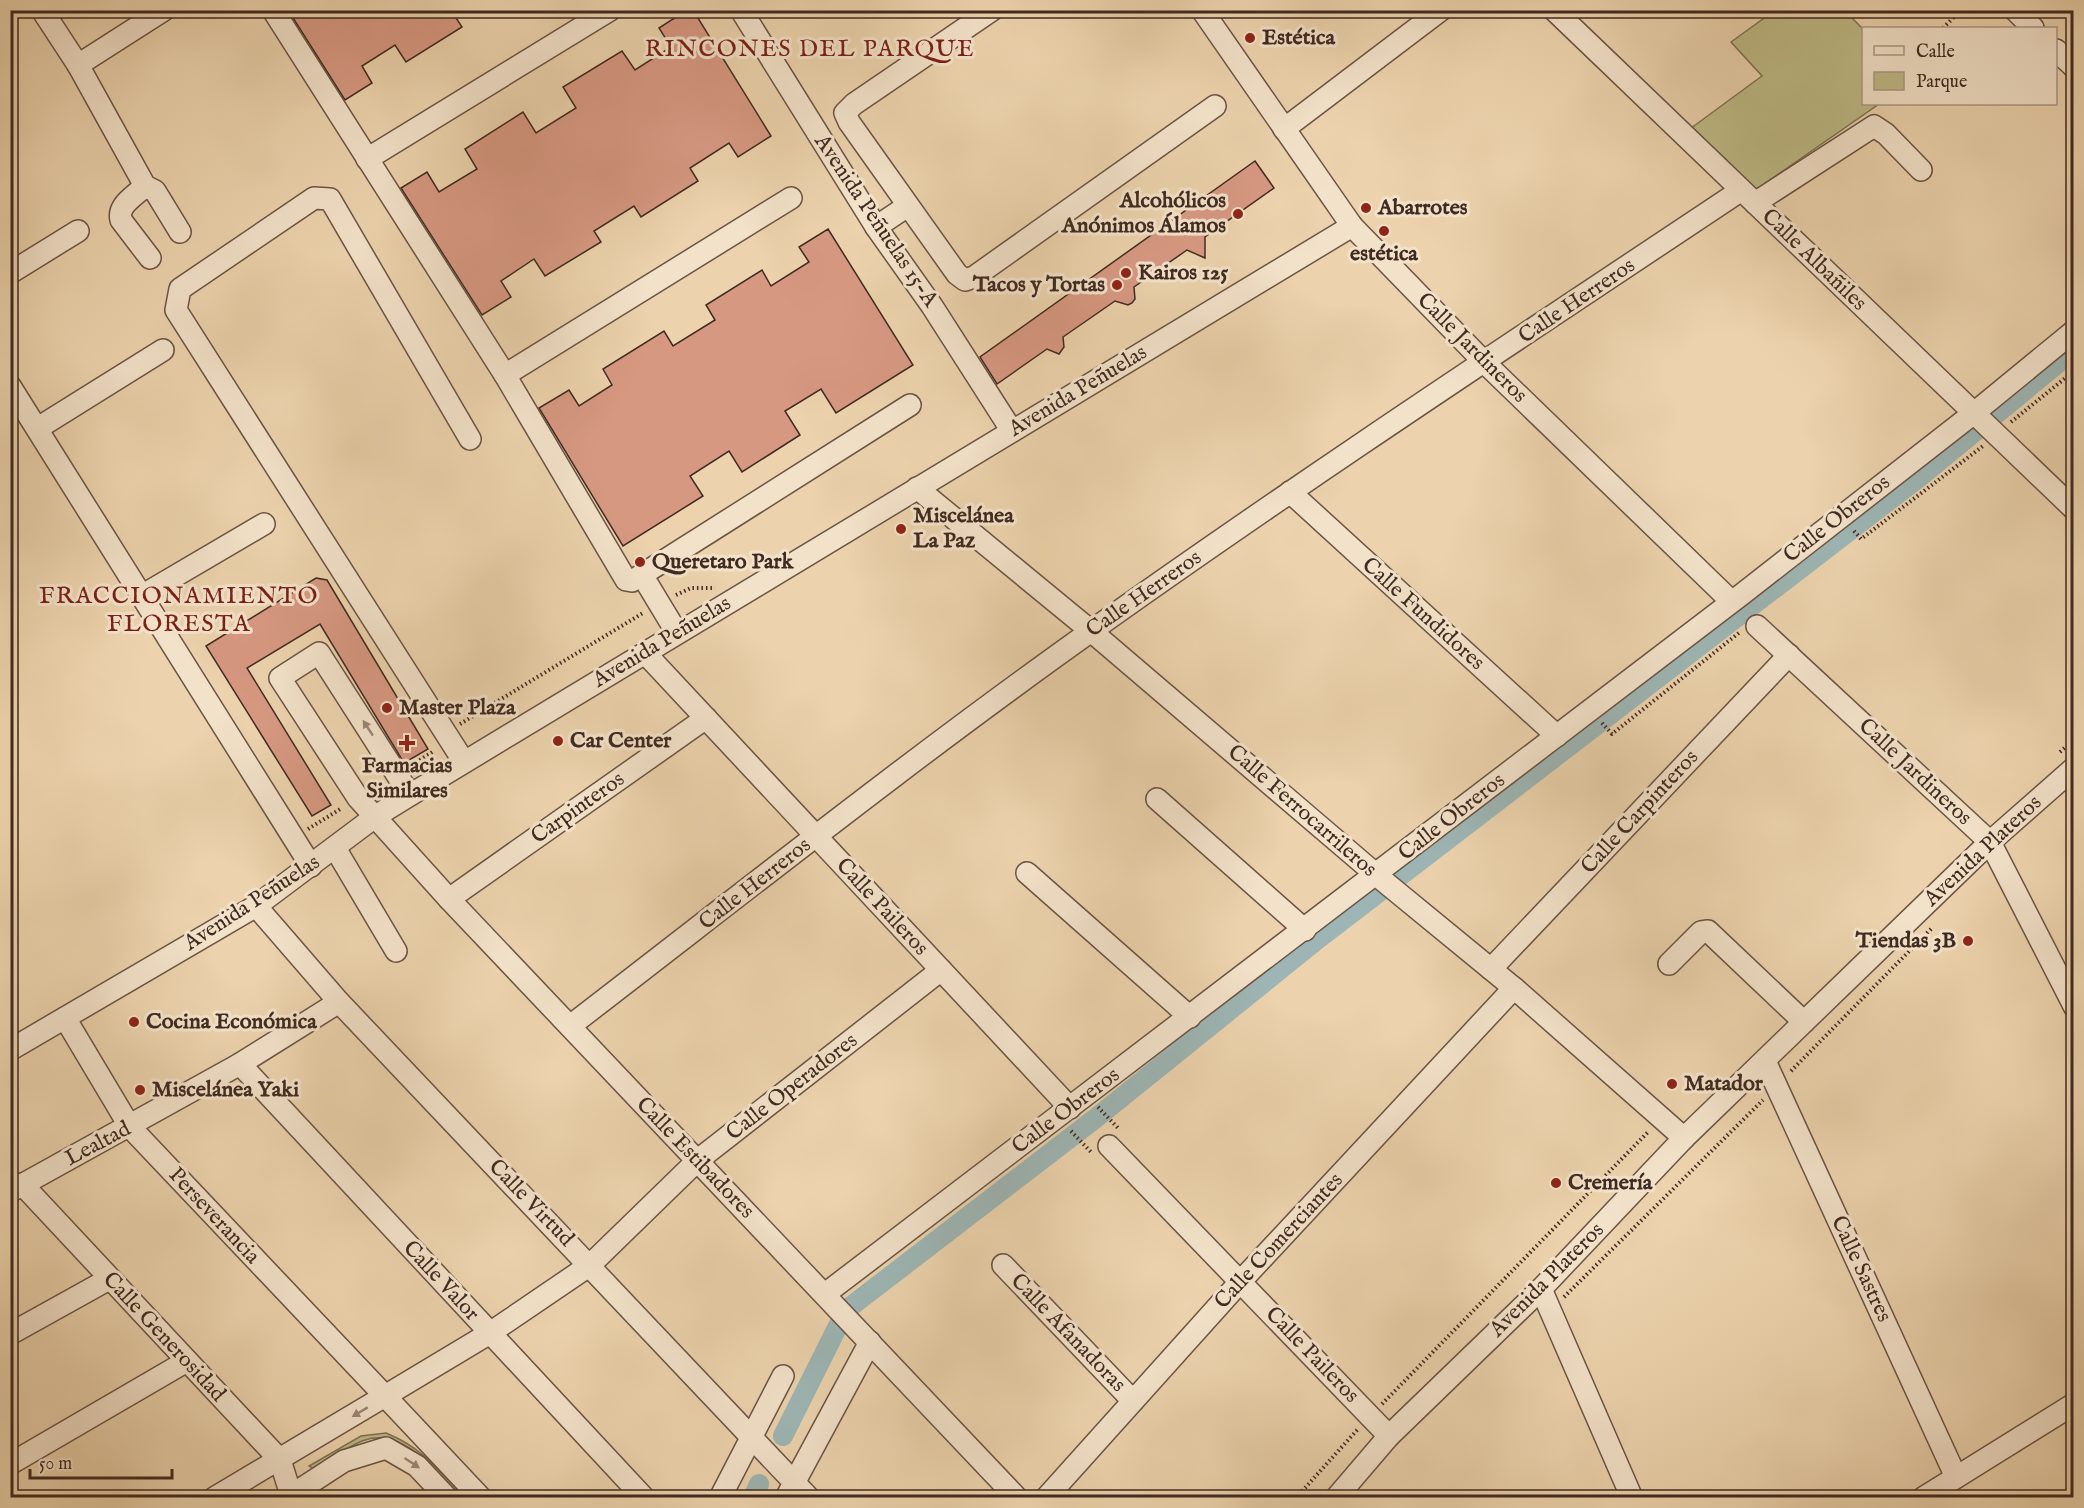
<svg xmlns="http://www.w3.org/2000/svg" width="2084" height="1508" font-family="'IM FELL English',serif">
	<style>
		.green { fill: #beba85; stroke: #7f7253; stroke-width: 1.5 }
		.lines { fill: none; stroke-linecap: round; stroke-linejoin: round }
		.canal { stroke: #9db6b5; stroke-width: 20 }
		.building { fill: #d79882; stroke: #402a21; stroke-width: 1.5 }
		.minor-casing { stroke: #6b5444; stroke-width: 24 }
		.path { stroke: #402a21; stroke-width: 4; stroke-dasharray: 1.5 3; stroke-linecap: butt }
		.minor { stroke: #f3e2ca; stroke-width: 21 }
		.oneway { fill: #9a8676 }
		.poi-dot { fill: #8f2418; stroke: #f3e2ca; stroke-width: 2 }
		.labels { text-anchor: middle; dominant-baseline: central; stroke-width: 6; stroke-linejoin: round; paint-order: stroke }
		.poi-label { font-size: 22px; font-weight: bold; fill: #402a21; stroke: #f3e2ca; text-anchor: start }
		.street-label { font-size: 22px; fill: #402a21; stroke: #f3e2ca }
		.neighbourhood-label { font-size: 24px; letter-spacing: 1.5px; fill: #7a1f14; stroke: #f3e2ca }
	</style>
	<rect width="100%" height="100%" fill="#ecd3ad"/>
	<filter id="stains"><feTurbulence type="fractalNoise" baseFrequency=".00333" numOctaves="4"/><feColorMatrix values="0 0 0 0 .2 0 0 0 0 .09 0 0 0 0 .02 0 0 0 .5 -.17"/></filter>
	<radialGradient id="worn" r=".72"><stop offset=".6" stop-color="#630" stop-opacity="0"/><stop offset="1" stop-color="#630" stop-opacity=".3"/></radialGradient>
	<g class="green">
		<path d="M1774,11H1845L1863,29L1864,104H1879L1747,196L1683,134L1762,76L1731,42Z"/>
		<path d="M386,1433C423,1448 437,1469 464,1497H458C434,1471 403,1425 362,1441C345,1448 329,1460 314,1469L309,1466L361,1436Z"/>
	</g>
	<g class="lines">
		<g class="canal">
			<path d="M783,1436L846,1310L1096,1118L1318,939L1921,476L2074,350"/>
			<path d="M753,1498L759,1484"/>
		</g>
	</g>
	<g class="building">
		<path d="M288,10H451L462,27L406,62L395,45L362,66L372,83L345,100Z"/>
		<path d="M687,10H693L771,136L738,157L729,143L690,168L698,181L641,217L634,206L594,231L601,242L545,276L534,259L501,281L511,297L482,315L401,188L427,172L439,192L477,169L465,149L523,112L536,133L576,108L563,87L622,51L635,70L671,47L659,28Z"/>
		<path d="M1255,161L1274,188L1205,237V258L1187,250L1134,287L1135,299L1132,303L1128,305L1115,301L1063,337L1064,347L1059,354L1047,349L997,384L980,357Z"/>
		<path d="M828,229L913,365L836,413L821,389L785,411L800,435L742,472L729,451L690,476L703,496L623,546L539,408L569,390L579,406L612,385L603,369L664,331L673,346L715,320L706,305L762,270L771,286L809,262L799,247Z"/>
		<path d="M316,578L327,580L428,749L404,763L320,624L247,668L331,805L312,816L206,646Z"/>
	</g>
	<g class="lines">
		<defs>
			<g id="minor">
				<path d="M42,10L78,65L145,186L155,191L180,232"/>
				<path d="M273,10L505,375L626,580L632,581L910,405"/>
				<path d="M741,10L876,227L932,306L1012,431"/>
				<path d="M992,10L854,104L845,113L849,122L957,274L965,280L974,277L1215,106"/>
				<path d="M1202,10L1352,226L1485,363L1731,601"/>
				<path d="M1554,10L2074,509"/>
				<path d="M2015,10L2033,28"/>
				<path d="M2056,50L2074,67"/>
				<path d="M78,65L164,10"/>
				<path d="M1284,129L1441,10"/>
				<path d="M367,159L610,10"/>
				<path d="M145,186C135,196 117,205 121,220L150,258"/>
				<path d="M1755,203L1874,126L1886,134L1921,170"/>
				<path d="M876,227L906,207"/>
				<path d="M10,273L78,231"/>
				<path d="M505,375L791,198"/>
				<path d="M10,386L311,866"/>
				<path d="M38,428L163,350"/>
				<path d="M917,488L1091,631L1386,883L1514,988L1684,1138"/>
				<path d="M1290,492L1557,736"/>
				<path d="M642,575L677,633"/>
				<path d="M143,595L264,524"/>
				<path d="M1757,626L1990,842L2074,1006"/>
				<path d="M645,653L1070,1108"/>
				<path d="M464,762L176,310L180,289L314,198L330,199L470,439"/>
				<path d="M410,795L319,653L280,678L358,798L449,899L1017,1498"/>
				<path d="M1157,799L1305,930"/>
				<path d="M335,848L396,951"/>
				<path d="M1027,873L1190,1017"/>
				<path d="M449,899L706,718"/>
				<path d="M256,906L339,1002L809,1498"/>
				<path d="M1669,964L1701,932L1708,931L1804,1022"/>
				<path d="M1491,969L1789,655"/>
				<path d="M65,1018L130,1127L385,1396L490,1333L590,1265L698,1160L941,970"/>
				<path d="M570,1026C743,893 915,756 1094,629C1306,478 1524,335 1740,191"/>
				<path d="M10,1050L256,906L376,816L410,795L1352,226"/>
				<path d="M1765,1061L1956,1477"/>
				<path d="M240,1064L644,1498"/>
				<path d="M1109,1146L1389,1436"/>
				<path d="M22,1184L280,1460L292,1498"/>
				<path d="M11,1191L240,1064L339,1002"/>
				<path d="M1003,1265L1133,1401"/>
				<path d="M1541,1289L1632,1498"/>
				<path d="M825,1294L1741,595L1974,413L2074,331"/>
				<path d="M10,1334L109,1279"/>
				<path d="M10,1464L187,1361"/>
				<path d="M214,1498L385,1396L481,1498"/>
				<path d="M287,1498L344,1461L386,1448L417,1466L447,1498"/>
				<path d="M720,1498L783,1376"/>
				<path d="M786,1498L870,1342"/>
				<path d="M1046,1498L1240,1282L1514,988"/>
				<path d="M1336,1498L1389,1436L1541,1289L1684,1138L1990,842L2074,768"/>
				<path d="M1923,1498L2074,1404"/>
			</g>
		</defs>
		<use href="#minor" class="minor-casing"/>
		<g class="path">
			<path d="M1943,28L1961,10"/>
			<path d="M2011,422L2074,371"/>
			<path d="M1854,531L1861,539L1983,446"/>
			<path d="M676,595L691,588H715"/>
			<path d="M1602,723L1612,734L1740,632"/>
			<path d="M460,724L643,613"/>
			<path d="M2060,752L2074,740"/>
			<path d="M412,765L434,751"/>
			<path d="M308,829L342,808"/>
			<path d="M1791,1071L1933,927"/>
			<path d="M1098,1107L1118,1128"/>
			<path d="M1071,1131L1091,1152"/>
			<path d="M1564,1297L1763,1100"/>
			<path d="M1382,1404L1649,1131"/>
			<path d="M1296,1498L1358,1429"/>
		</g>
		<use href="#minor" class="minor"/>
	</g>
	<defs><path id="oneway-solid" d="M-6-.8H1V-3.2L6.5 0L1 3.2V.8H-6Z" transform="scale(1.5)"/></defs>
	<g class="oneway">
		<use href="#oneway-solid" transform="translate(368 728) rotate(-123)"/>
		<use href="#oneway-solid" transform="translate(360 1412) rotate(149)"/>
		<use href="#oneway-solid" transform="translate(412 1463) rotate(34)"/>
	</g>
	<g class="poi-dot">
		<circle cx="1250" cy="38" r="6"/>
		<circle cx="1366" cy="208" r="6"/>
		<circle cx="1238" cy="214" r="6"/>
		<circle cx="1384" cy="231" r="6"/>
		<circle cx="1126" cy="273" r="6"/>
		<circle cx="1117" cy="285" r="6"/>
		<circle cx="901" cy="529" r="6"/>
		<circle cx="640" cy="562" r="6"/>
		<circle cx="387" cy="708" r="6"/>
		<circle cx="558" cy="741" r="6"/>
		<path d="M404 734h6v6h6v6h-6v6h-6v-6h-6v-6h6z"/>
		<circle cx="1968" cy="941" r="6"/>
		<circle cx="134" cy="1022" r="6"/>
		<circle cx="1672" cy="1084" r="6"/>
		<circle cx="140" cy="1090" r="6"/>
		<circle cx="1556" cy="1183" r="6"/>
	</g>
	<g class="labels">
		<g class="poi-label">
			<text x="1262" y="38">Estética</text>
			<text x="1226" y="201" text-anchor="end">Alcohólicos<tspan x="1226" dy="25">Anónimos Álamos</tspan></text>
			<text x="1378" y="208">Abarrotes</text>
			<text x="1384" y="254" text-anchor="middle">estética</text>
			<text x="1138" y="273">Kairos 125</text>
			<text x="1105" y="285" text-anchor="end">Tacos y Tortas</text>
			<text x="913" y="516">Miscelánea<tspan x="913" dy="25">La Paz</tspan></text>
			<text x="652" y="562">Queretaro Park</text>
			<text x="399" y="708">Master Plaza</text>
			<text x="570" y="741">Car Center</text>
			<text x="407" y="766" text-anchor="middle">Farmacias<tspan x="407" dy="25">Similares</tspan></text>
			<text x="1956" y="941" text-anchor="end">Tiendas 3B</text>
			<text x="146" y="1022">Cocina Económica</text>
			<text x="1684" y="1084">Matador</text>
			<text x="152" y="1090">Miscelánea Yaki</text>
			<text x="1568" y="1183">Cremería</text>
		</g>
		<g class="street-label">
			<text transform="translate(876 221) rotate(56)">Avenida Peñuelas 15-A</text>
			<text transform="translate(1814 260) rotate(44)">Calle Albañiles</text>
			<text transform="translate(1577 301) rotate(-34)">Calle Herreros</text>
			<text transform="translate(1472 348) rotate(45)">Calle Jardineros</text>
			<text transform="translate(1078 391) rotate(-31)">Avenida Peñuelas</text>
			<text transform="translate(1837 519) rotate(-38)">Calle Obreros</text>
			<text transform="translate(1144 594) rotate(-35)">Calle Herreros</text>
			<text transform="translate(1423 614) rotate(42)">Calle Fundidores</text>
			<text transform="translate(662 642) rotate(-31)">Avenida Peñuelas</text>
			<text transform="translate(1915 772) rotate(43)">Calle Jardineros</text>
			<text transform="translate(578 808) rotate(-35)">Carpinteros</text>
			<text transform="translate(1302 811) rotate(41)">Calle Ferrocarrileros</text>
			<text transform="translate(1640 812) rotate(-47)">Calle Carpinteros</text>
			<text transform="translate(1452 817) rotate(-38)">Calle Obreros</text>
			<text transform="translate(1983 851) rotate(-43)">Avenida Plateros</text>
			<text transform="translate(755 884) rotate(-38)">Calle Herreros</text>
			<text transform="translate(252 903) rotate(-33)">Avenida Peñuelas</text>
			<text transform="translate(882 907) rotate(47)">Calle Paileros</text>
			<text transform="translate(792 1087) rotate(-38)">Calle Operadores</text>
			<text transform="translate(1066 1111) rotate(-37)">Calle Obreros</text>
			<text transform="translate(98 1144) rotate(-28)">Lealtad</text>
			<text transform="translate(695 1158) rotate(46)">Calle Estibadores</text>
			<text transform="translate(531 1203) rotate(46)">Calle Virtud</text>
			<text transform="translate(214 1216) rotate(47)">Perseverancia</text>
			<text transform="translate(1279 1241) rotate(-47)">Calle Comerciantes</text>
			<text transform="translate(1861 1269) rotate(65)">Calle Sastres</text>
			<text transform="translate(1547 1280) rotate(-45)">Avenida Plateros</text>
			<text transform="translate(441 1281) rotate(47)">Calle Valor</text>
			<text transform="translate(1068 1333) rotate(46)">Calle Afanadoras</text>
			<text transform="translate(164 1337) rotate(47)">Calle Generosidad</text>
			<text transform="translate(1312 1355) rotate(46)">Calle Paileros</text>
		</g>
		<g class="neighbourhood-label">
			<text x="810" y="49">RINCONES DEL PARQUE</text>
			<text x="179" y="596">FRACCIONAMIENTO<tspan x="179" dy="28">FLORESTA</tspan></text>
		</g>
	</g>
	<rect width="2084" height="1508" fill="none" stroke="#ecd3ad" stroke-width="36"/>
	<rect x="12" y="12" width="2060" height="1484" fill="none" stroke="#402a21" stroke-width="3"/>
	<rect x="18" y="18" width="2048" height="1472" fill="none" stroke="#402a21" stroke-width="1.5"/>
	<rect x="1862" y="27" width="195" height="78" fill="#f3e2ca" stroke="#ab9886" stroke-width="1.5"/>
	<rect x="1874" y="46" width="30" height="9" fill="#f3e2ca" stroke="#ab9886" stroke-width="1.5"/>
	<text x="1916" y="57" font-size="18" fill="#402a21">Calle</text>
	<rect x="1874" y="72" width="30" height="18" fill="#beba85" stroke="#ab9886" stroke-width="1.5"/>
	<text x="1916" y="87" font-size="18" fill="#402a21">Parque</text>
	<path d="M30 1469v9h142v-9" fill="none" stroke="#402a21" stroke-width="3"/>
	<text x="39" y="1469" font-size="18" fill="#402a21" stroke="#f3e2ca" stroke-width="4.5" paint-order="stroke">50 m</text>
	<rect width="100%" height="100%" filter="url(#stains)"/>
	<rect width="100%" height="100%" fill="url(#worn)"/>
</svg>
